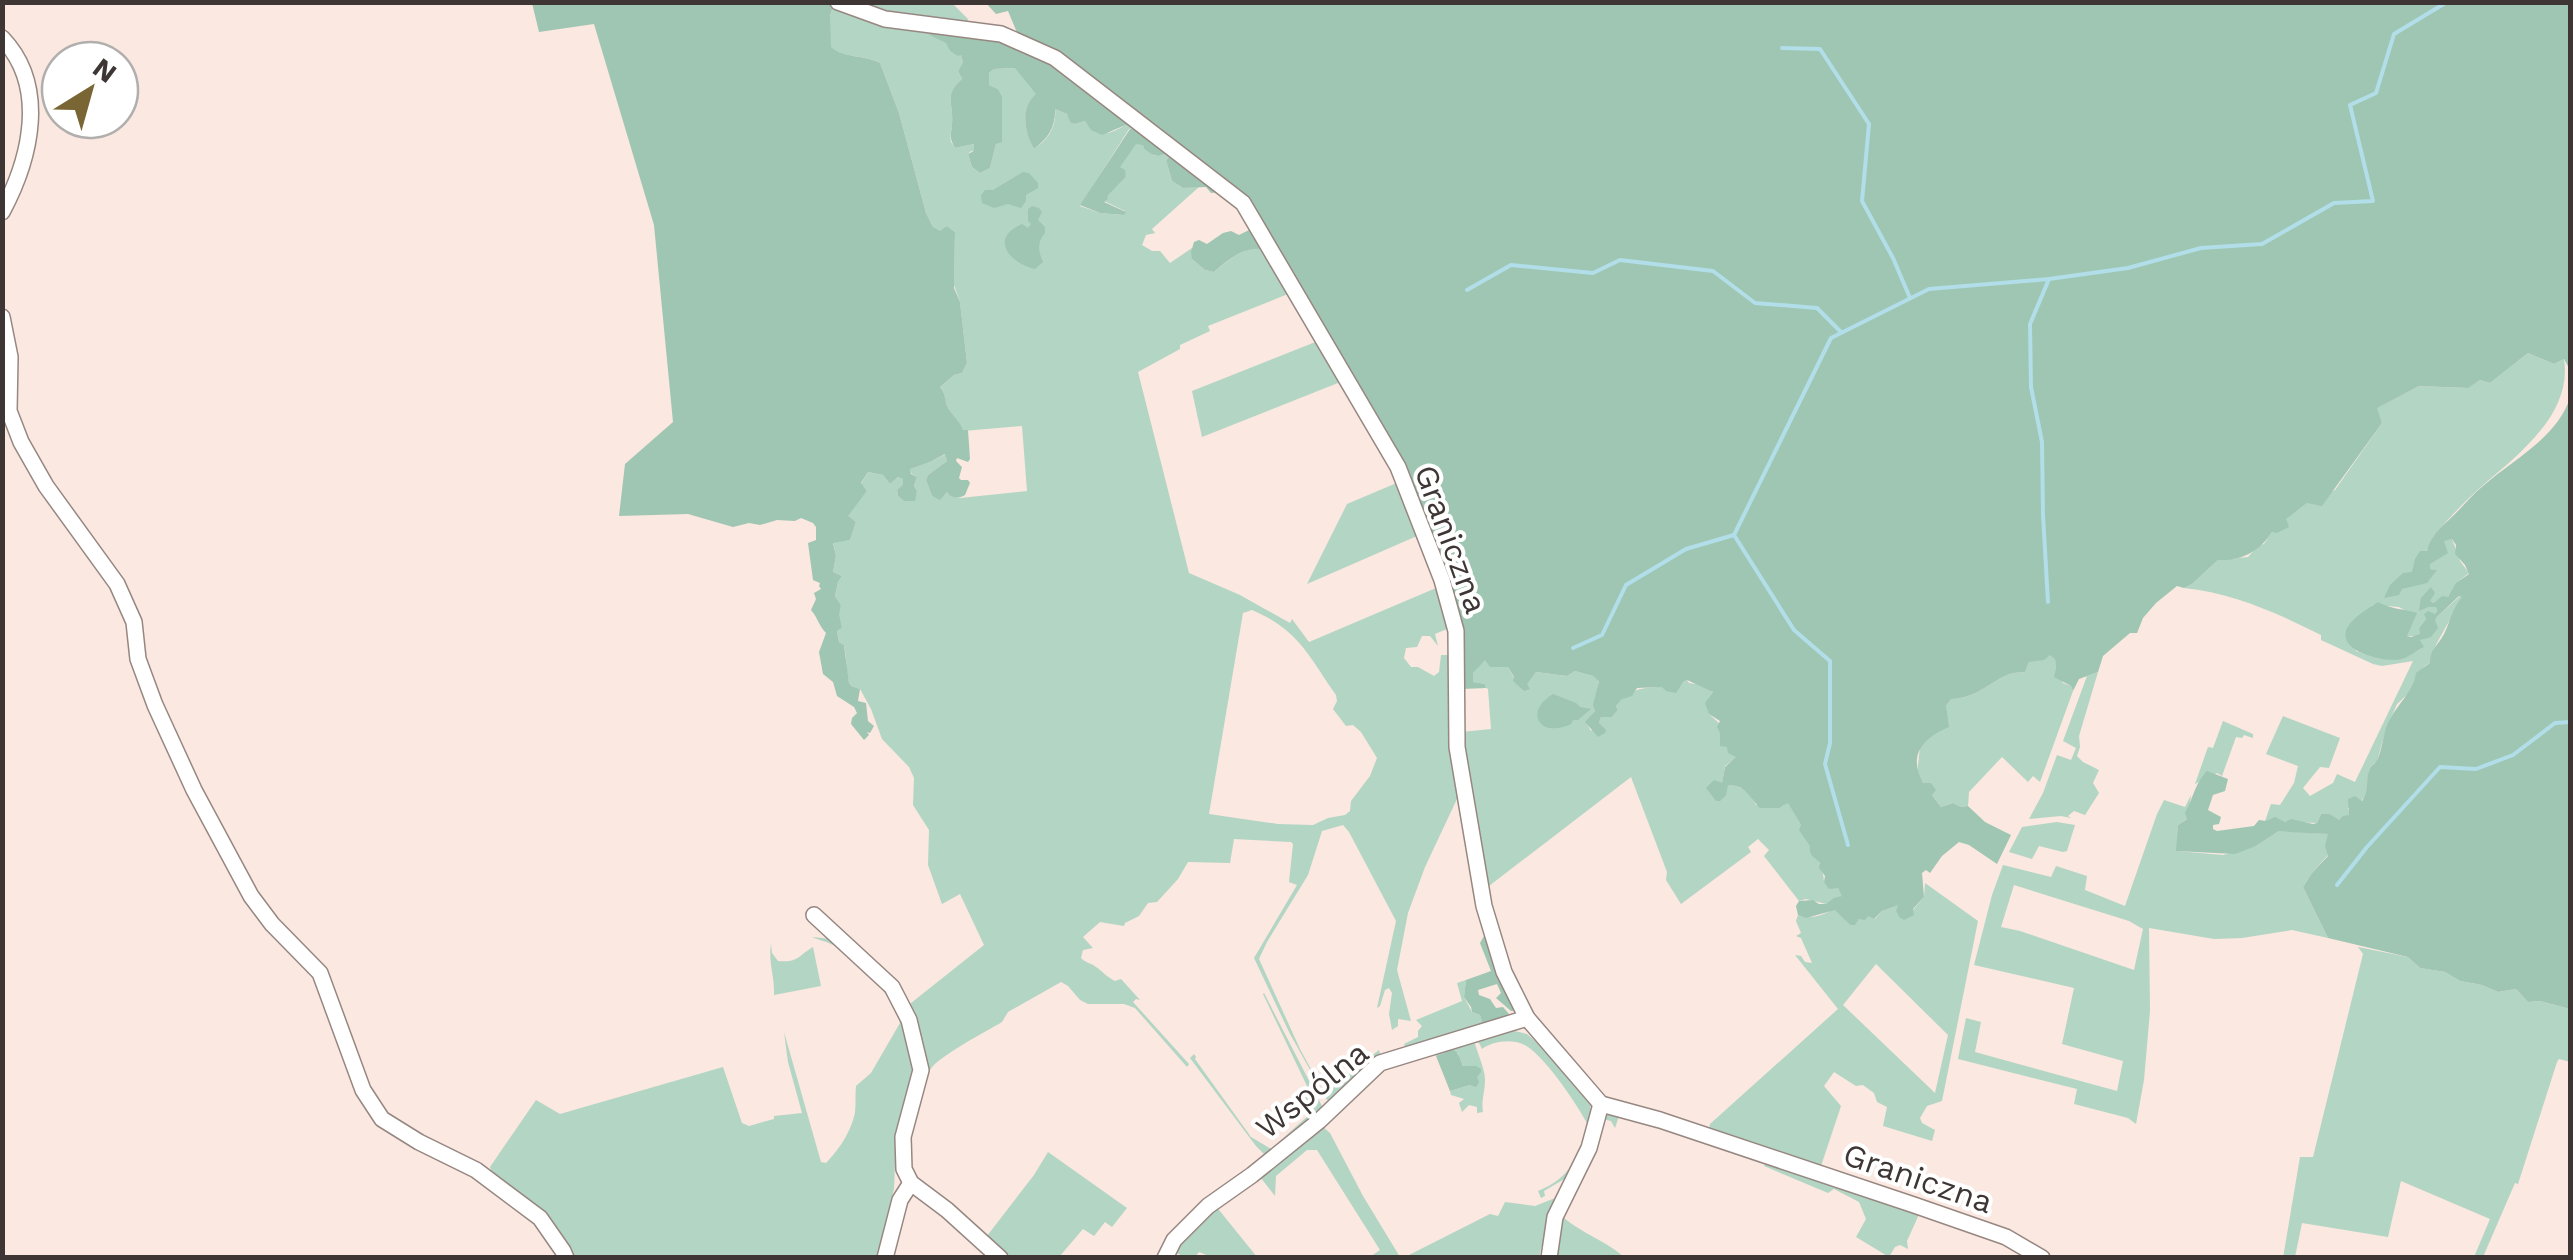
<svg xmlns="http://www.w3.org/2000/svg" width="2573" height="1260" font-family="'Work Sans',sans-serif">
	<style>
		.green { fill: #b3d5c4; fill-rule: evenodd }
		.forest { fill: #9fc6b2 }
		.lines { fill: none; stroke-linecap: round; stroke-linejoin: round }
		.stream { stroke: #b1dee9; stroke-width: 4 }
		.street-casing { stroke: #978781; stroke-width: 18 }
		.street { stroke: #fff; stroke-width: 15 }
		.labels { text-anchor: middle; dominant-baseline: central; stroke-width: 8; stroke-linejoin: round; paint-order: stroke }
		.street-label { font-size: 32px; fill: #3d3634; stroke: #fff }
	</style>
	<rect width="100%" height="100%" fill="#fae8e1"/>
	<g class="green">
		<path d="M834,3L878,21L932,29L929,31V35L947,43L950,51L957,56L961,54L963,62L958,71L962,79C943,97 954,104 952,125C951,131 950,136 951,142L955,148L974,144V152L971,151L968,154L972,167L980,173L990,168L996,144L1002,141V96L998,89L989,85V73L994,69L1016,68L1037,94C1020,108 1024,132 1034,149C1048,140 1057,126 1055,109L1067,114L1070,121L1075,124L1085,121C1098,140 1111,134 1129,123L1133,128L1129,129L1080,206L1100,213L1124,215L1125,211L1104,201L1107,200V195L1126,177L1124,170L1119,167L1135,144H1143L1144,149L1155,156L1166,152L1167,147L1174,152L1166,160L1172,181L1183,188L1199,187L1152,229L1155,233L1146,235L1142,245L1152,251H1160L1170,263L1192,248V259L1205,270L1214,272C1227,261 1243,247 1260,248L1262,240L1293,292L1208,326L1210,331L1180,345V349L1138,372L1189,573L1240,595L1290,623L1292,619L1309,642L1436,588L1447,629L1435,634L1438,646L1430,636H1422L1417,647L1406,648L1404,658L1411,667H1418L1434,676L1439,672L1441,655H1450L1453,660C1447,752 1470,844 1487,934L1484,936L1457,799L1425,867L1408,913L1397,970L1411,1021L1398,1019V1026L1392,1030L1389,1014L1392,993L1389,988L1385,990L1380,1006L1377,1008L1396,921L1349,832L1343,825L1322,831L1308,875L1267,942L1259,959L1300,1049L1324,1093L1379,1050L1381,1057L1331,1101L1327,1100L1290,1034L1254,958L1297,885L1289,882L1293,844L1291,842L1234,839L1230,863L1188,862L1178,879L1157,902L1148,903L1139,916L1125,923L1124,926L1100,922L1083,937L1093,948L1083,950L1081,958C1086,963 1091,963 1096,967C1103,972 1107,977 1115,981L1121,979L1140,1000L1136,999L1133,1002L1189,1064L1187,1067L1135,1008L1124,1004H1088L1080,1000L1068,986L1061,982L1008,1012L1002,1022C987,1031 937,1057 930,1070C924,1079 925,1092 921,1101C910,1126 902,1151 916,1177L987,1236L1034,1175L1048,1152L1127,1208L1112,1227L1105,1222L1094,1236L1083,1229L1059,1257H1004L916,1181L908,1169L905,1160L907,1128L923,1069L913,1024L906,1007L984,945L960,894L942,904L928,865L929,830L913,805L914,778L909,767L882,739L871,709L860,689L850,686C846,673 847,659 844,645L839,642L837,631L842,628L838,613L841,605L835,596L838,582L842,576L833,572L836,556L833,542L850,540L856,522L847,516L867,491L861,484L868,472L883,475L890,484L898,477L904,479V485L897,490L898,496L904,501H914L917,491L914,486L917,477L912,474L909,469L930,462L946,454L947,461L928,475L926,480L932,496L940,499L947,492L953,497L960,498L1027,491L1022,426L963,431C960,421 952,415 947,406C943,398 946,393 940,387L954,375L962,373L967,363L960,302L954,285L955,232L947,226L940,232L933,227L926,213L899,113L880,63C865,55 843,58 830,47V16ZM1252,610C1299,630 1308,655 1336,695L1337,701L1333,709L1346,726L1353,725L1361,732L1377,758L1370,776L1351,801L1350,811L1345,815L1328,818L1313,825L1278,824L1209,814L1243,613Z"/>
		<path d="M852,3H952L968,19L966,26L904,17Z"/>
		<path d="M1318,341L1343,381L1202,437L1192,391Z"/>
		<path d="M2528,353L2554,364L2564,359C2573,415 2515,457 2481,487C2466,500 2451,516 2438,531C2431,538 2430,542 2427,550C2422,563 2409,577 2402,589L2418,583L2436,570L2429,569L2430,564L2443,540L2452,539L2460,561L2469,573L2460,580L2448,597L2434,603L2429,601L2431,587L2428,606L2436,607L2437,611L2435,614H2425L2426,619L2419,628L2421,634L2417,636H2407L2408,612L2399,607L2373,605L2348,628L2356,651C2383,662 2399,662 2423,647L2420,640L2437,617L2460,596L2463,597C2455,613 2430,650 2430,663L2425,666L2415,679L2411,691L2397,704L2386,729L2377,761L2371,766L2368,775L2367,794L2361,801L2348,808L2350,816L2338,820L2330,814H2321L2317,823L2265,821L2271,804L2280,805L2294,783L2298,766L2266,754L2283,716L2340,738L2329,768L2320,767L2303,788L2310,796L2333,783L2337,774L2355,782L2413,661L2382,666L2373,664L2321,640V635C2277,613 2233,593 2184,588L2192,584L2218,560L2248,557L2258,546L2264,544L2272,532L2285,519L2307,503L2335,490L2382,423L2376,408L2419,386L2467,388L2480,380L2490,383Z"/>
		<path d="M1399,482L1433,568L1429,570L1417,536L1307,584L1347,504Z"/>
		<path d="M2050,654L2055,658L2056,669L2063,683L2071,686L2073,691L2040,782L2033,776L2028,782L2002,757L1969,792L1968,806L1961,807L1953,803L1941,807L1917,775L1920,747L1946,713V706L1951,699C1977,698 1987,684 2007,675C2013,672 2019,673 2025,672L2029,662Z"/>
		<path d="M1485,660L1497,667H1508L1514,678L1526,684L1536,672L1567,676L1575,671L1593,676L1599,680L1594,705L1595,711L1586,722L1591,731L1599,723L1601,717H1612L1618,710L1616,706C1628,690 1642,687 1661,687L1666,691L1687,680L1689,683L1701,685L1713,692L1709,698V714L1720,724V746H1727L1737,757L1725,766L1722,784L1725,789L1728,785C1742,785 1750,793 1756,805L1783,806L1788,802C1799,822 1824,861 1824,882L1838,888L1843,896L1826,904L1806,899L1799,901L1764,856L1769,850L1758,839L1748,847L1751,852L1681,904L1666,880L1667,872L1631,777L1489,886L1484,876L1461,732L1491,729L1488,689L1486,688L1485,684L1473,682V673L1482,661Z"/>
		<path d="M2098,672L2079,736L2080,747L2077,756L2083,762L2099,770L2093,783L2099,793L2085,815L2074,811L2068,816L2071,818L2061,816L2029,819L2043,793L2057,755L2071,760L2076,748L2063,741L2087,676Z"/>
		<path d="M2223,721L2253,734V738L2244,735L2242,738L2236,737L2222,776L2217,773L2195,784L2208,747L2213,748Z"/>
		<path d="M2191,795L2188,818L2178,825L2177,851L2223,855L2256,846L2279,831L2328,834V855L2312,873L2303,887L2328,938L2292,930L2242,938L2214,939L2149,928L2150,1011L2144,1080L2136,1124L2128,1118L2074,1104L2077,1089L1958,1059L1966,1018L1981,1022L1975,1052L2117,1091L2123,1061L2062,1044L2074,988L1974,965L1992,895L2003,865L2051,877L2056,866L2087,876L2085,890L2125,906L2157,814L2164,800L2185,807ZM2014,885L2129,921L2143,929L2134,970L2020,931L2001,927Z"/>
		<path d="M2057,822L2075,825L2067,851L2063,852L2039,846L2032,859L2009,852L2022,827Z"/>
		<path d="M1925,883L1978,921L1942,1101L1927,1106L1920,1118L1922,1123L1935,1130L1932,1141L1883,1126L1887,1107L1877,1102L1874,1093L1863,1085L1856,1086L1834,1072L1824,1086L1841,1106L1821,1166L1709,1129L1710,1124L1838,1009L1795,955L1801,956L1805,962L1812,963L1801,938L1796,936L1801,933L1796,921L1798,915C1811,920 1822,915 1835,909L1850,925H1854L1859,919L1868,915L1875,919L1882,911L1899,904L1896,910H1913L1924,897ZM1876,964L1948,1035L1935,1093L1843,1005Z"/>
		<path d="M812,937L831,939L886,989L901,1011L909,1047L913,1077L896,1141L894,1189L877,1257H568L493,1176L490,1167L536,1100L560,1114L723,1067L742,1123L749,1126L774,1119V1116L802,1113L788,1062L784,1032L821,1162L826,1163C839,1150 852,1130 855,1112C856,1104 855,1095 856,1086L871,1073L900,1023C892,993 859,961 833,945C826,941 818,940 812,937Z"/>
		<path d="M771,944L772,953L778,961C798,963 798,956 813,947L821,986L774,995C775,977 768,962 771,944Z"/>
		<path d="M2358,947L2408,957L2420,968L2445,972L2460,981L2482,985L2498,992L2516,989L2528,1002L2540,1001L2570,1009V1062L2559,1059L2557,1062L2518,1184L2515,1183L2483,1257H2474L2490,1219L2401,1181L2388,1237L2302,1223L2295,1257L2283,1258L2300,1157H2313L2363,954Z"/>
		<path d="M1466,980L1464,997L1472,1012L1480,1015L1483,1025L1406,1050L1404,1044L1418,1037V1031L1422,1026L1416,1020L1462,1001L1457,983Z"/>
		<path d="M1264,993L1323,1108L1265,1155L1256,1146L1190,1058L1194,1054L1196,1057L1195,1059L1251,1137L1271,1149L1310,1114L1305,1094L1307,1086L1263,994Z"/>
		<path d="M1511,1030L1527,1034L1534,1040L1592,1103L1590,1109L1594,1117L1573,1174L1544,1191L1545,1196L1541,1198L1538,1191C1572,1177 1577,1157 1588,1125C1577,1104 1547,1060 1528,1047C1516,1038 1493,1040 1482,1049L1479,1043L1474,1040C1477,1053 1485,1068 1485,1080C1485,1092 1481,1101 1483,1112L1477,1113V1107L1469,1105L1462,1112L1459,1103L1464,1099L1451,1095L1450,1091L1470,1085L1467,1068L1463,1066L1458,1053L1436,1056L1434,1050Z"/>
		<path d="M1606,1111L1619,1116L1615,1128L1611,1121L1603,1119L1563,1217C1581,1233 1606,1241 1624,1257L1551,1258L1556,1225Z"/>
		<path d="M1322,1126L1330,1133L1363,1196L1400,1257H1370L1380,1250L1317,1150H1307L1276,1176L1275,1196L1257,1173Z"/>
		<path d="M1768,1159L1921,1210L1907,1241L1908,1249L1900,1245L1895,1247L1889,1257L1856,1237L1866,1219L1859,1202L1834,1189L1828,1193L1764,1166Z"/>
		<path d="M1560,1196L1550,1213L1539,1257L1403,1258L1490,1214L1498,1216L1505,1202L1535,1206Z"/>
		<path d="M1215,1205L1257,1257H1211L1199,1252L1195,1257L1185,1258L1174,1251Z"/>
	</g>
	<g class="forest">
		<path d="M985,2L2570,3V370L2564,359L2554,364L2528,353L2490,383L2480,380L2468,388L2419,386L2377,408L2382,423L2322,506L2307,503L2286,519L2289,527L2277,533L2272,532C2259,552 2241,561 2218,560L2192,584L2184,588L2177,586L2156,603L2143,618L2137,633H2130L2103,656L2098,672L2079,679L2073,691L2071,686L2054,677L2056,669L2055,659L2050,655L2044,660L2029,662L2025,672C2019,673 2013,672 2007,675C1987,684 1977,698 1951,699L1946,706L1949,727C1922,738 1908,756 1923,783H1931L1936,790L1932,795L1941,807L1953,803L1961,807L1968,806L1985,822L2011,835L1997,864L1969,845L1959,842L1942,856L1930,873L1926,870L1922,873L1924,897L1913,909L1914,915L1904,920L1899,917L1896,910L1898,905L1882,911L1874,919L1868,916L1865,920L1859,919L1855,925H1850L1835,910L1806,918L1798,915L1796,906L1799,901L1813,900L1819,904H1826L1834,898L1842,896L1838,888L1829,889L1824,882L1825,876L1819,868L1820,863C1814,856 1809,857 1810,846L1799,830L1801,825L1788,803L1779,808H1760C1749,797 1746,785 1728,785L1726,795L1720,801H1716L1706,788L1714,780L1722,783L1725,767L1736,757L1728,753L1727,747L1720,746V733L1717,727L1720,721L1709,714L1705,703L1713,692L1687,680L1683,682L1676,693L1666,691L1661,687L1637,688L1632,696L1622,699L1616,706L1618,710L1612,717H1601L1599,723L1606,730L1605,733L1598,737L1585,722L1595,711L1593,705L1599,681L1593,676L1575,671L1567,676L1536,672L1527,684L1530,689L1524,691L1513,681L1514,677L1508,667H1490L1485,660L1473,673V682L1485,684L1486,688L1462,689L1464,682L1461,680L1462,657L1395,450L1247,202L1220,192L1211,193L1206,187L1183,188L1172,181L1166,160L1177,149L1135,116L1128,124L1102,135L1091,130L1085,121L1075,124L1070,122L1067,114L1055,109C1056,126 1048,139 1034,149C1024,132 1020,108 1036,94L1015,68L994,69L989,73V85L998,89L1002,96V142L996,144L990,168L980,173L972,167L968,154L974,151V144L955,148C949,138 951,135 952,124C954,104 943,96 962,79L958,71L963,62L961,55L957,56L950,51L946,43L929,35V31L1018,35L1008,11L996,14Z"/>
		<path d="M532,3H834L830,16L831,47C843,58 865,55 880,63L899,113L926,213L933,227L940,231L947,226L955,232L954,288L960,302L967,363L962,373L954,375L940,387C946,394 944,398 947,406C952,415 960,421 963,430H968L970,459L968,462L957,458L956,461L962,467L959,478L961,480H968L970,483L965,495C958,499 951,499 947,492L940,500L932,496L926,480L928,475L947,461L945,454L930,462L910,469L911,474L917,477L914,486L917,491L915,501H904L898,496L897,490L903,485V479L898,477L890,484L883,475L868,472L861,483L867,491L848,516L856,522L850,540L833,543L836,556L833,572L842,576L838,582L835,596L841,605L839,614L842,628L837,631L839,642L844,645L849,683L851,686L860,689L858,701L866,703L868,721L874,726L870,733L867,732L869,735L864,740L851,724L852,718L857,713L854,707L837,696L833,682L823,674L819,652L826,633C819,626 818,618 811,610L816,599L814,593L821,589L819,586L820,583L813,580L808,543L816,540V527L813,523L801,518L795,521L777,520L760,525L749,523L733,527L688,514L619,516L625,464L673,422L654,225L594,24L539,32Z"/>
		<path d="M1137,128L1167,152C1156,159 1153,155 1144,149L1143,145L1136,144L1120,167L1125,170L1126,177L1108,195L1107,200L1104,202L1126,212L1124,215L1100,213L1080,205L1130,129Z"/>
		<path d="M1023,172L1029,173L1038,183V188L1026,195V201L1021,208L1008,204L994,208L982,203L981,195L985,190H993Z"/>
		<path d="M1032,206L1039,208L1042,212L1038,220L1045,227V233C1037,242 1038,251 1043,262L1035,269C1009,263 989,238 1022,224L1028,228L1031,224L1028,221V209Z"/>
		<path d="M1249,230L1262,240L1260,249C1243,247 1226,261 1214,272L1205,270L1192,259L1191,252L1194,242L1199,240L1207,244L1223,233L1231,231L1239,235Z"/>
		<path d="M2570,398V1009L2540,1001L2528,1002L2516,989L2498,992L2482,985L2460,981L2445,972L2420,968L2408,957L2328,938L2303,887L2312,873L2328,856L2325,846L2328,834C2311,833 2296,833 2279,831L2256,846L2235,854L2176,851L2178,825L2187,819L2185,813C2194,797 2194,785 2207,771L2228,779L2225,791L2213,795L2208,810L2221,817L2219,824L2213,825V829L2217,831L2254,826L2259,820L2266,821L2275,817L2285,822L2291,819L2313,824L2317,823L2321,814H2330L2339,820L2343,816L2349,815L2348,799L2355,796L2362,801C2370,790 2365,782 2369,771C2372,762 2374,767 2378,758C2382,749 2383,737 2386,728C2394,706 2413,694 2416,673L2430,663C2430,649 2437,647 2444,634C2451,620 2451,611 2462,597L2459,596L2437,617L2435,620L2438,628L2431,637L2420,640L2424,647C2417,650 2409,657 2402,659C2387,663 2336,653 2347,628C2353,617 2369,608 2378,602C2390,609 2404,609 2417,613L2407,636L2411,637L2420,634L2419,628L2426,619L2424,614L2428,611L2435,614L2437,611L2436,607H2428L2419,611L2421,598L2431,587L2435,593L2430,601L2434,603L2442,596L2448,597L2456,583L2469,574L2465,565L2455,554L2456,545L2452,539L2444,541L2448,553L2430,564V569L2437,570L2427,583L2402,589L2399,595L2384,598L2390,585L2403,573L2412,572L2415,559L2420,551H2427C2430,535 2444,525 2455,514C2464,505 2473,494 2483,486C2513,459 2556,439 2570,398Z"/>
		<path d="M1553,694L1576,703L1580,707L1591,709L1578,720H1573L1571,724C1540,739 1523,712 1553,694Z"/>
		<path d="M1487,934L1517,1000L1513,1011H1511L1496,998L1501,993L1497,984L1478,990L1479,995L1490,999L1496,1008L1503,1007L1509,1014L1500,1021L1483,1025L1480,1015L1472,1012L1471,1007L1464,997L1466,980L1491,971L1480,943L1484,936Z"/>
		<path d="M1446,1049C1459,1049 1459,1056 1463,1066H1476L1481,1069V1072L1477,1077L1479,1082L1476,1087L1470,1085L1450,1091L1436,1056L1445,1053Z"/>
	</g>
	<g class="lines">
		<g class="stream">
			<path d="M1782,48L1820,49L1869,124L1862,201L1893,258L1910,298"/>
			<path d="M1467,290L1511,265L1593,273L1620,260L1713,271L1755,303L1817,308L1841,332"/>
			<path d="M2048,602L2043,515L2042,442L2031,387L2030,324L2049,279"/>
			<path d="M1573,648L1602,635L1626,585L1686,549L1734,535"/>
			<path d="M1848,845L1825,764L1830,743V661L1794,630L1734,535L1831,338L1929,289L2049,279L2128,268L2201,248L2262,244L2334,203L2373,201L2350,105L2376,93L2394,34L2447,2"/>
			<path d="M2337,885L2367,847L2440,767L2476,769L2513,755L2555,723L2570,722"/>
		</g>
		<defs>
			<g id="street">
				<path d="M838,2L885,19L1001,34L1055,58L1243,203L1398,467L1442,580L1456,631L1457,747L1484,906L1504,972L1527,1018L1601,1104L1660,1120L1914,1205L2006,1237L2042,1258"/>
				<path d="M2,38C48,86 31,158 2,212"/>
				<path d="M2,317L10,357L9,411L21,442L46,486L117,584L134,622L138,659L155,705L194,790L251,896L272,924L320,973L363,1090L382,1119L419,1142L476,1170L540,1218L563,1251L566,1258"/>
				<path d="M814,915L892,987L909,1020L921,1070L903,1137L904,1169L911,1183L947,1210L1000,1258"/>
				<path d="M885,1258L900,1200L911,1183"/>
				<path d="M1165,1258L1174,1240L1208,1206L1252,1175L1319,1121L1380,1063L1527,1018"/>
				<path d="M1549,1258L1555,1217L1589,1148L1601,1104"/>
			</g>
		</defs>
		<use href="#street" class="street-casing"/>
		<use href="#street" class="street"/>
	</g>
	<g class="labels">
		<g class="street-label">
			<text transform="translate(1451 539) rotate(70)">Graniczna</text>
			<text transform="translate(1312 1090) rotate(-39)">Wspólna</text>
			<text transform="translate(1918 1178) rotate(19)">Graniczna</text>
		</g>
	</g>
	<rect width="2573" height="1260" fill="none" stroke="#3d3634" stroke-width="10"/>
	<g transform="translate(90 90) rotate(37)"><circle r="48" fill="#ffffff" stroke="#b1afae" stroke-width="2.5"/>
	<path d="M0-8L18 38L0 25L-18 38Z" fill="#796634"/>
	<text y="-15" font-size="28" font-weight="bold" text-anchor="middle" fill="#3d3634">N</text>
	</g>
</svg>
